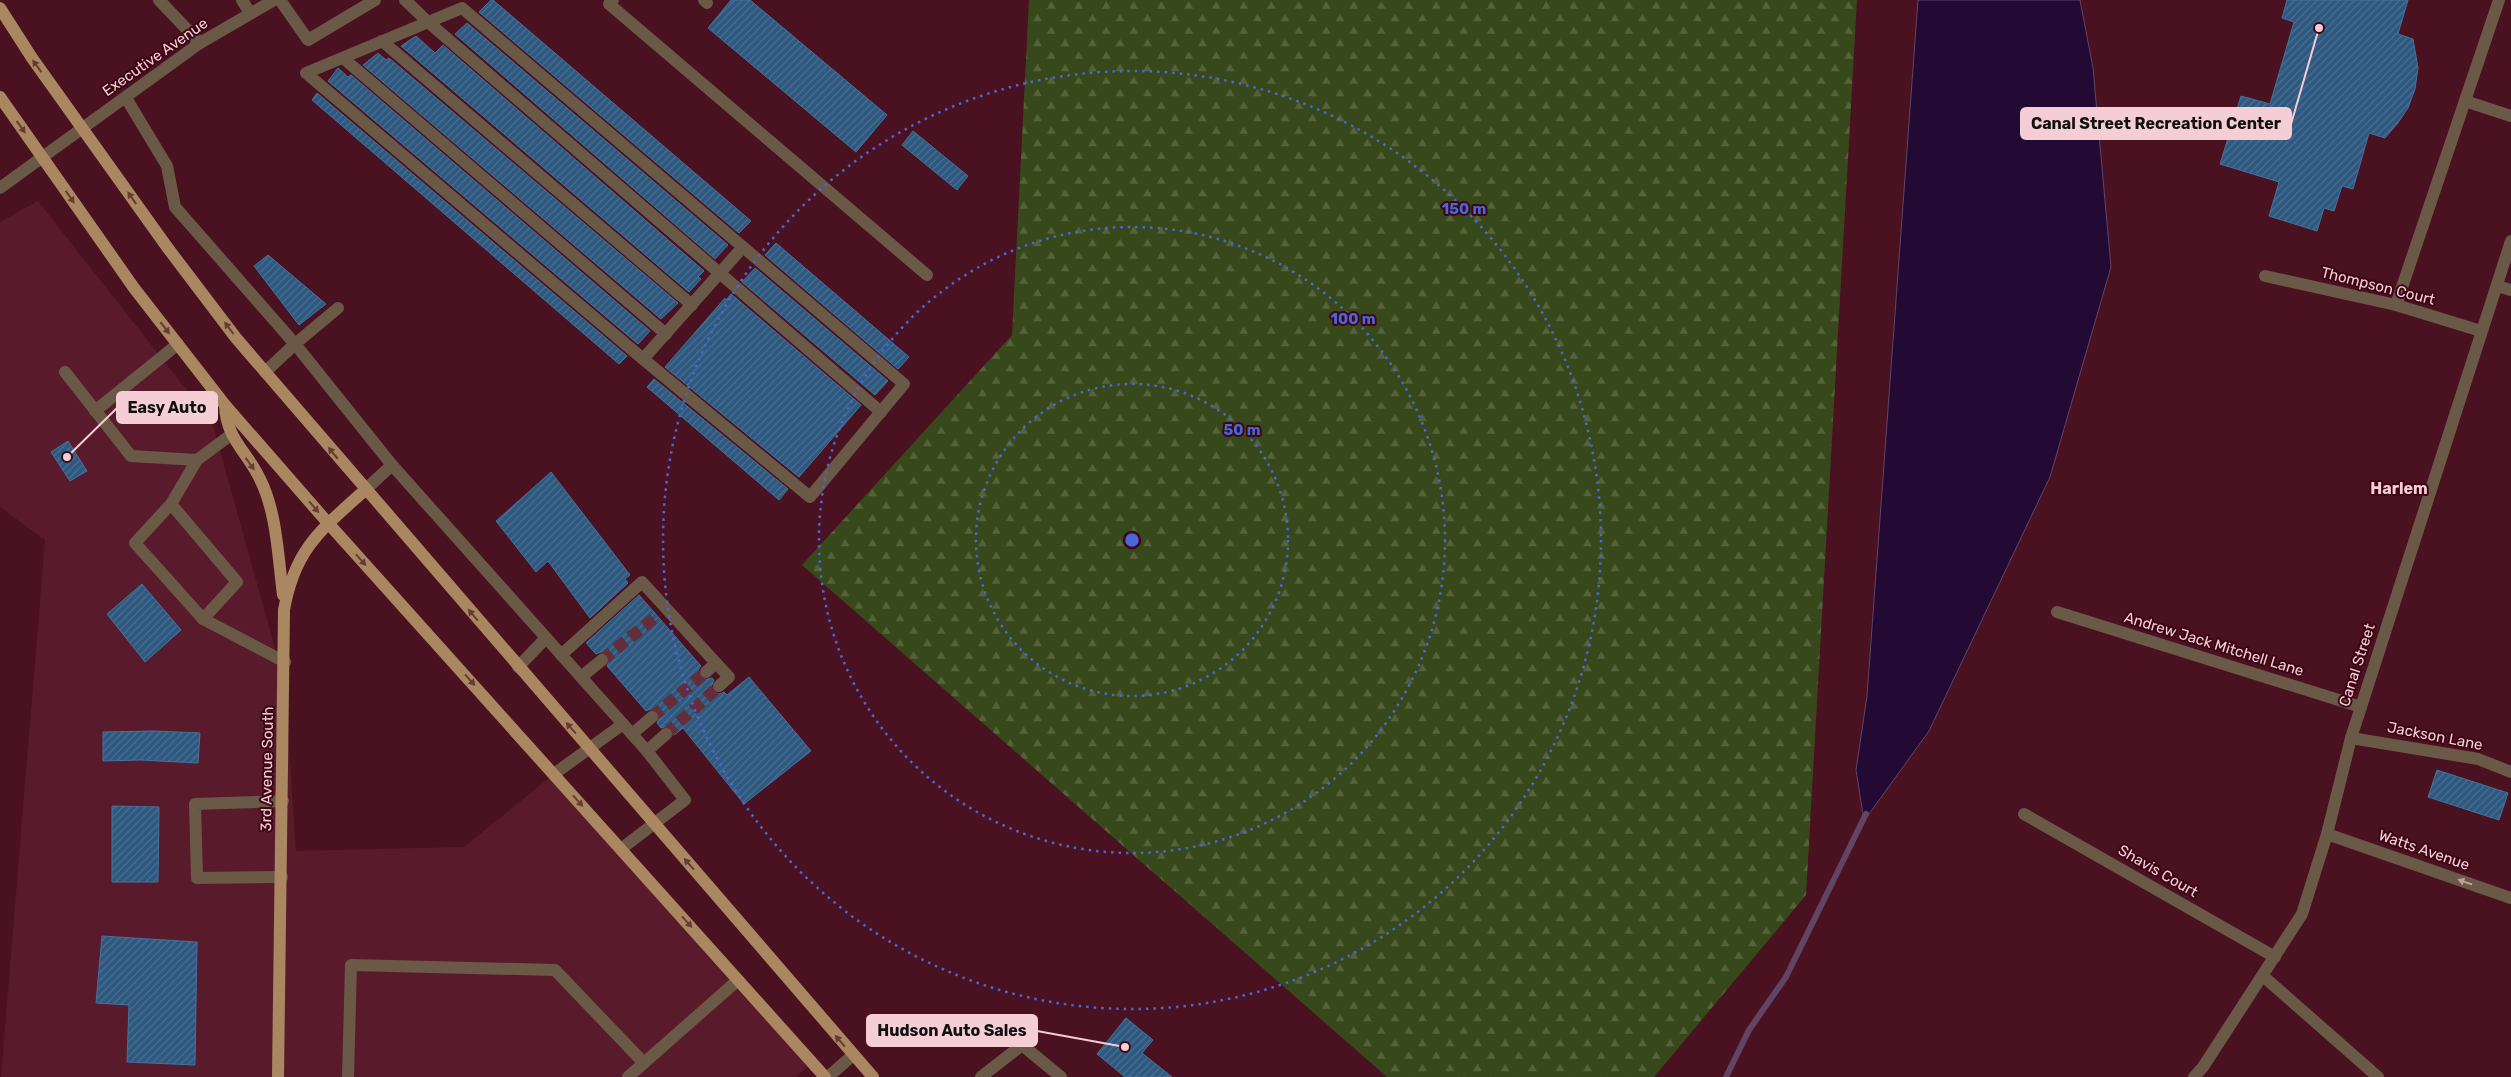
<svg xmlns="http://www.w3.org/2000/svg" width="2511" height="1077" font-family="Rubik,sans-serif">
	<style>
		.built { fill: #591a2c }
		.forest { fill: url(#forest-firs) }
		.water { fill: #230a35; stroke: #624565 }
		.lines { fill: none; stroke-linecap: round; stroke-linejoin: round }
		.stream { stroke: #624565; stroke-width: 6 }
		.building { fill: url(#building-hatch); stroke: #43729e }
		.minor-tunnel { stroke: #642d3c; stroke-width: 12; stroke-dasharray: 12 6; stroke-linecap: butt }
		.minor { stroke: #6a5946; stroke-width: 12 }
		.major { stroke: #ab8761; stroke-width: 12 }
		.oneway { fill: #6a3935 }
		.oneway2 { fill: #bd9f9b }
		.ring { fill: none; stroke: #4868d7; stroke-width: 2.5; stroke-dasharray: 2.5 5 }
		.labels { text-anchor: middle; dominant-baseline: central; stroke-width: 4; stroke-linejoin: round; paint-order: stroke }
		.street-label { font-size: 15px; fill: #f4ced4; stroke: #3e0517 }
		.neighbourhood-label { font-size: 16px; font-weight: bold; fill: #f4ced4; stroke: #3e0517 }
		.centre { fill: #4868d7; stroke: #3e0517; stroke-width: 2.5 }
		.ring-label { font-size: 15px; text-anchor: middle; font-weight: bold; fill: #4868d7; stroke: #3e0517; stroke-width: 4; stroke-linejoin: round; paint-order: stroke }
		.leader { fill: none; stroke: #f4ced4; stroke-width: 2 }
		.callout-dot { fill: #f4ced4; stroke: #3e0517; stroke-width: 2 }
		.callout { fill: #f4ced4; stroke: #f4ced4; stroke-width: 2 }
		.callout-label { font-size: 16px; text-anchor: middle; font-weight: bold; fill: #111 }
	</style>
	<defs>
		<pattern id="forest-firs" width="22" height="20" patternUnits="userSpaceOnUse" patternTransform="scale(1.25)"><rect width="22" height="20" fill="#37491b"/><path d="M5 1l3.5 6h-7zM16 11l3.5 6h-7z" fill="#55623b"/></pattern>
		<pattern id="building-hatch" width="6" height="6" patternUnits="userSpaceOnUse" patternTransform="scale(1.25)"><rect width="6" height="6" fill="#2d587f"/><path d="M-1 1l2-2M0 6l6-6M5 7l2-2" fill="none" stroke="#4c6f90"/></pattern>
	</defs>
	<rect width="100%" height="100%" fill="#4a1121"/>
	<path class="built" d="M38,201L212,422L285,684L296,851L464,847L554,774L812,1063L796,1077H1L45,540L0,507V222Z"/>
	<path class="forest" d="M1029,0H1857L1806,895L1654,1077H1387L802,565L1012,335Z"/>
	<path class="water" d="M1918,0H2080L2093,68L2111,267L2050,477L1929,731L1864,821L1856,770L1867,696Z"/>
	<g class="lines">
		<path class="stream" d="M1726,1077L1749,1030L1786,977L1866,814"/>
	</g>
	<g class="building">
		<path d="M491,0H493L751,221L739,233L479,12Z"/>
		<path d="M731,0H750L887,115L856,152L708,28Z"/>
		<path d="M2287,0H2408L2398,34L2413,39L2418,68L2415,89L2408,108L2397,124L2385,138L2369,133L2353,189L2342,186L2334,211L2324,208L2317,231L2269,216L2279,182L2220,164L2241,96L2270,104L2294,22L2282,18Z"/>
		<path d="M467,23L728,245L715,259L455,34Z"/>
		<path d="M416,36L435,53L443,45L704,271L698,277L701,279L689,292L401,46Z"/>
		<path d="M378,53L386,60L389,58L678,303L661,319L363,65Z"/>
		<path d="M338,68L348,77L351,75L650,331L638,344L328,81Z"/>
		<path d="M317,93L627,356L619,364L312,100Z"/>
		<path d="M913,131L968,176L957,190L902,145Z"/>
		<path d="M776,243L909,357L898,369L765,255Z"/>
		<path d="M268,255L326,304L299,325L254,266Z"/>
		<path d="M755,268L888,381L875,395L742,282Z"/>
		<path d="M731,294L861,405L799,477L665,367L725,298L726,300Z"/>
		<path d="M654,379L788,489L779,500L647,387Z"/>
		<path d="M68,441L87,471L70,481L51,452Z"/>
		<path d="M551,472L630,575L625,579L628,583L590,618L548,561L536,572L496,521Z"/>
		<path d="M142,584L181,630L145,662L107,614Z"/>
		<path d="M639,595L701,666L698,670L700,677L704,680L712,678L714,680L711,687L713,692L720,694L724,692L727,695L749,677L811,751L744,804L683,728L674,735L669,726L661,728L657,723L660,716L658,711L651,709L646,711L607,666L610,659L608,655L601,652L596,654L586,643Z"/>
		<path d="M154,731L200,733L198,763L140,760L103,761V732Z"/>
		<path d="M2437,770L2508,793L2499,820L2428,797Z"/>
		<path d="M112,806L159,807L158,882H112Z"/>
		<path d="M102,936L197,942L195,1065L127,1062L129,1005L96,1003Z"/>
		<path d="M1126,1018L1153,1040L1142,1053L1172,1077H1125L1097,1054Z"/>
	</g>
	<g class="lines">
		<g class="minor-tunnel">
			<path d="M602,660L657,616"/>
			<path d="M652,717L706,672"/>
			<path d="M666,734L719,686"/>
		</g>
		<g class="minor">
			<path d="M159,0L200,43"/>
			<path d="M242,0L250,13"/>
			<path d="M280,0L308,40L375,0"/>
			<path d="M405,0L428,22L881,412"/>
			<path d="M613,0L609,4L927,275"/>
			<path d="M704,0L707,3"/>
			<path d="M462,8L904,384L810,497L643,359L306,73Z"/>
			<path d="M382,41L692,305"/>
			<path d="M343,58L666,334"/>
			<path d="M126,98L167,166L175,207L295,344L265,372"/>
			<path d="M2465,101L2511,116"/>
			<path d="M0,188L200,43L274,0"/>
			<path d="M2265,276L2396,305L2481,331"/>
			<path d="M2497,286L2511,290"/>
			<path d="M2396,305L2499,0"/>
			<path d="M338,308L295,344L392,465"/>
			<path d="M643,359L743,247"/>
			<path d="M65,372L131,456L197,460"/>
			<path d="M95,411L178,344"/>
			<path d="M232,434L197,460L171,504L135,543L203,619L285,662"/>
			<path d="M365,490L392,465L647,751L685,800L621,849"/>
			<path d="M171,504L237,582L203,619"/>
			<path d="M2057,612L2361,707"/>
			<path d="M561,655L642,582L716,663L706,672"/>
			<path d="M716,663L729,677L719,686"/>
			<path d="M518,667L546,638"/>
			<path d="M581,677L602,660"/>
			<path d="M632,734L652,717"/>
			<path d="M2351,738L2478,759L2511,772"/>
			<path d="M647,751L666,734"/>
			<path d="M554,774L623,724"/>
			<path d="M2024,814L2275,957"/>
			<path d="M2327,834L2511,898"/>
			<path d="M282,877L197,878L195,804L283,801"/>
			<path d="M2263,976L2378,1077"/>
			<path d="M348,1077L351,965L555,970L644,1063"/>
			<path d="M628,1077L738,980"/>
			<path d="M828,1077L853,1055"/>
			<path d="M981,1077L1022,1045L1061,1077"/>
			<path d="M2194,1077L2203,1067L2302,914L2327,834L2351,738L2511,241"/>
		</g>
		<g class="major">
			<path d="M0,8L32,58L167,247L236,338L873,1077"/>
			<path d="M0,97L134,288L225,405L328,523L825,1077"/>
			<path d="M225,405C226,439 247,451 260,479C277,513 278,557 283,595"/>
			<path d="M278,1077L284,610C295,548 321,530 365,490"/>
		</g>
	</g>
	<defs><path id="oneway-solid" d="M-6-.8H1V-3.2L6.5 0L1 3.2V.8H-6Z" transform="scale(1.25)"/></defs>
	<g class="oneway">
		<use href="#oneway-solid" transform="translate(37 66) rotate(-126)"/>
		<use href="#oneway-solid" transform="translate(21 127) rotate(55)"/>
		<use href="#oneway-solid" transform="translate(70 197) rotate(55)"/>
		<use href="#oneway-solid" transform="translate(132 198) rotate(-125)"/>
		<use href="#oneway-solid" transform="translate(165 328) rotate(52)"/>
		<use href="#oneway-solid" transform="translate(229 328) rotate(-127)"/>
		<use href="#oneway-solid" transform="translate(333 453) rotate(-130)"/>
		<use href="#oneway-solid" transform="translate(250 464) rotate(54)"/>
		<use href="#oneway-solid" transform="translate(314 507) rotate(49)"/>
		<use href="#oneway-solid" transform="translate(361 560) rotate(48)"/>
		<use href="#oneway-solid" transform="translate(473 615) rotate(-131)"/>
		<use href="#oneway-solid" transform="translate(470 680) rotate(48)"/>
		<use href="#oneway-solid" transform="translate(571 728) rotate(-132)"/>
		<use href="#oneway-solid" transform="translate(578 801) rotate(48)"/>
		<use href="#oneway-solid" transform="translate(689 864) rotate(-131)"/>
		<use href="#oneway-solid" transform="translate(687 922) rotate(48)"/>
		<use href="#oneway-solid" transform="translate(840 1041) rotate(-131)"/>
	</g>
	<use class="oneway2" href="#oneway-solid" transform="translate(2465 882) rotate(-161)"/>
	<g class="ring">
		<circle cx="1132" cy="540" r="156"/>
		<circle cx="1132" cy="540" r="313"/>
		<circle cx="1132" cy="540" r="469"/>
	</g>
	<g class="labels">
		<g class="street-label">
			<text transform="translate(155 57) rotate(-35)">Executive Avenue</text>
			<text transform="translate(2378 286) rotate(14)">Thompson Court</text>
			<text transform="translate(2214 644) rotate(17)">Andrew Jack Mitchell Lane</text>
			<text transform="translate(2357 665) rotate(-72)">Canal Street</text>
			<text transform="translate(2435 736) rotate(11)">Jackson Lane</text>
			<text transform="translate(267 769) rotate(-89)">3rd Avenue South</text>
			<text transform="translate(2424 850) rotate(19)">Watts Avenue</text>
			<text transform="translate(2158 871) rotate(30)">Shavis Court</text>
		</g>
		<g class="neighbourhood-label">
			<text x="2399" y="488">Harlem</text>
		</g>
	</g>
	<circle cx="1132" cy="540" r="8" class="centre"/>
	<g class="ring-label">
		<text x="1464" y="214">150 m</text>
		<text x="1353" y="324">100 m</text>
		<text x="1242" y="435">50 m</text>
	</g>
	<path class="leader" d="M2319 28L2291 124M67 457L117 408M1125 1047L1037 1031"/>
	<g class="callout-dot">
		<circle cx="2319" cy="28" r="5"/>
		<circle cx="67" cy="457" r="5"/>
		<circle cx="1125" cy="1047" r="5"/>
	</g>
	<g class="callout">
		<rect x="2021" y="108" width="270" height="31" rx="5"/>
		<rect x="117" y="392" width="100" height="31" rx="5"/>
		<rect x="867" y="1015" width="170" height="31" rx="5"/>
	</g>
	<g class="callout-label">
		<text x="2156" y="129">Canal Street Recreation Center</text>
		<text x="167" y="413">Easy Auto</text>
		<text x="952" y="1036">Hudson Auto Sales</text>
	</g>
</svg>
